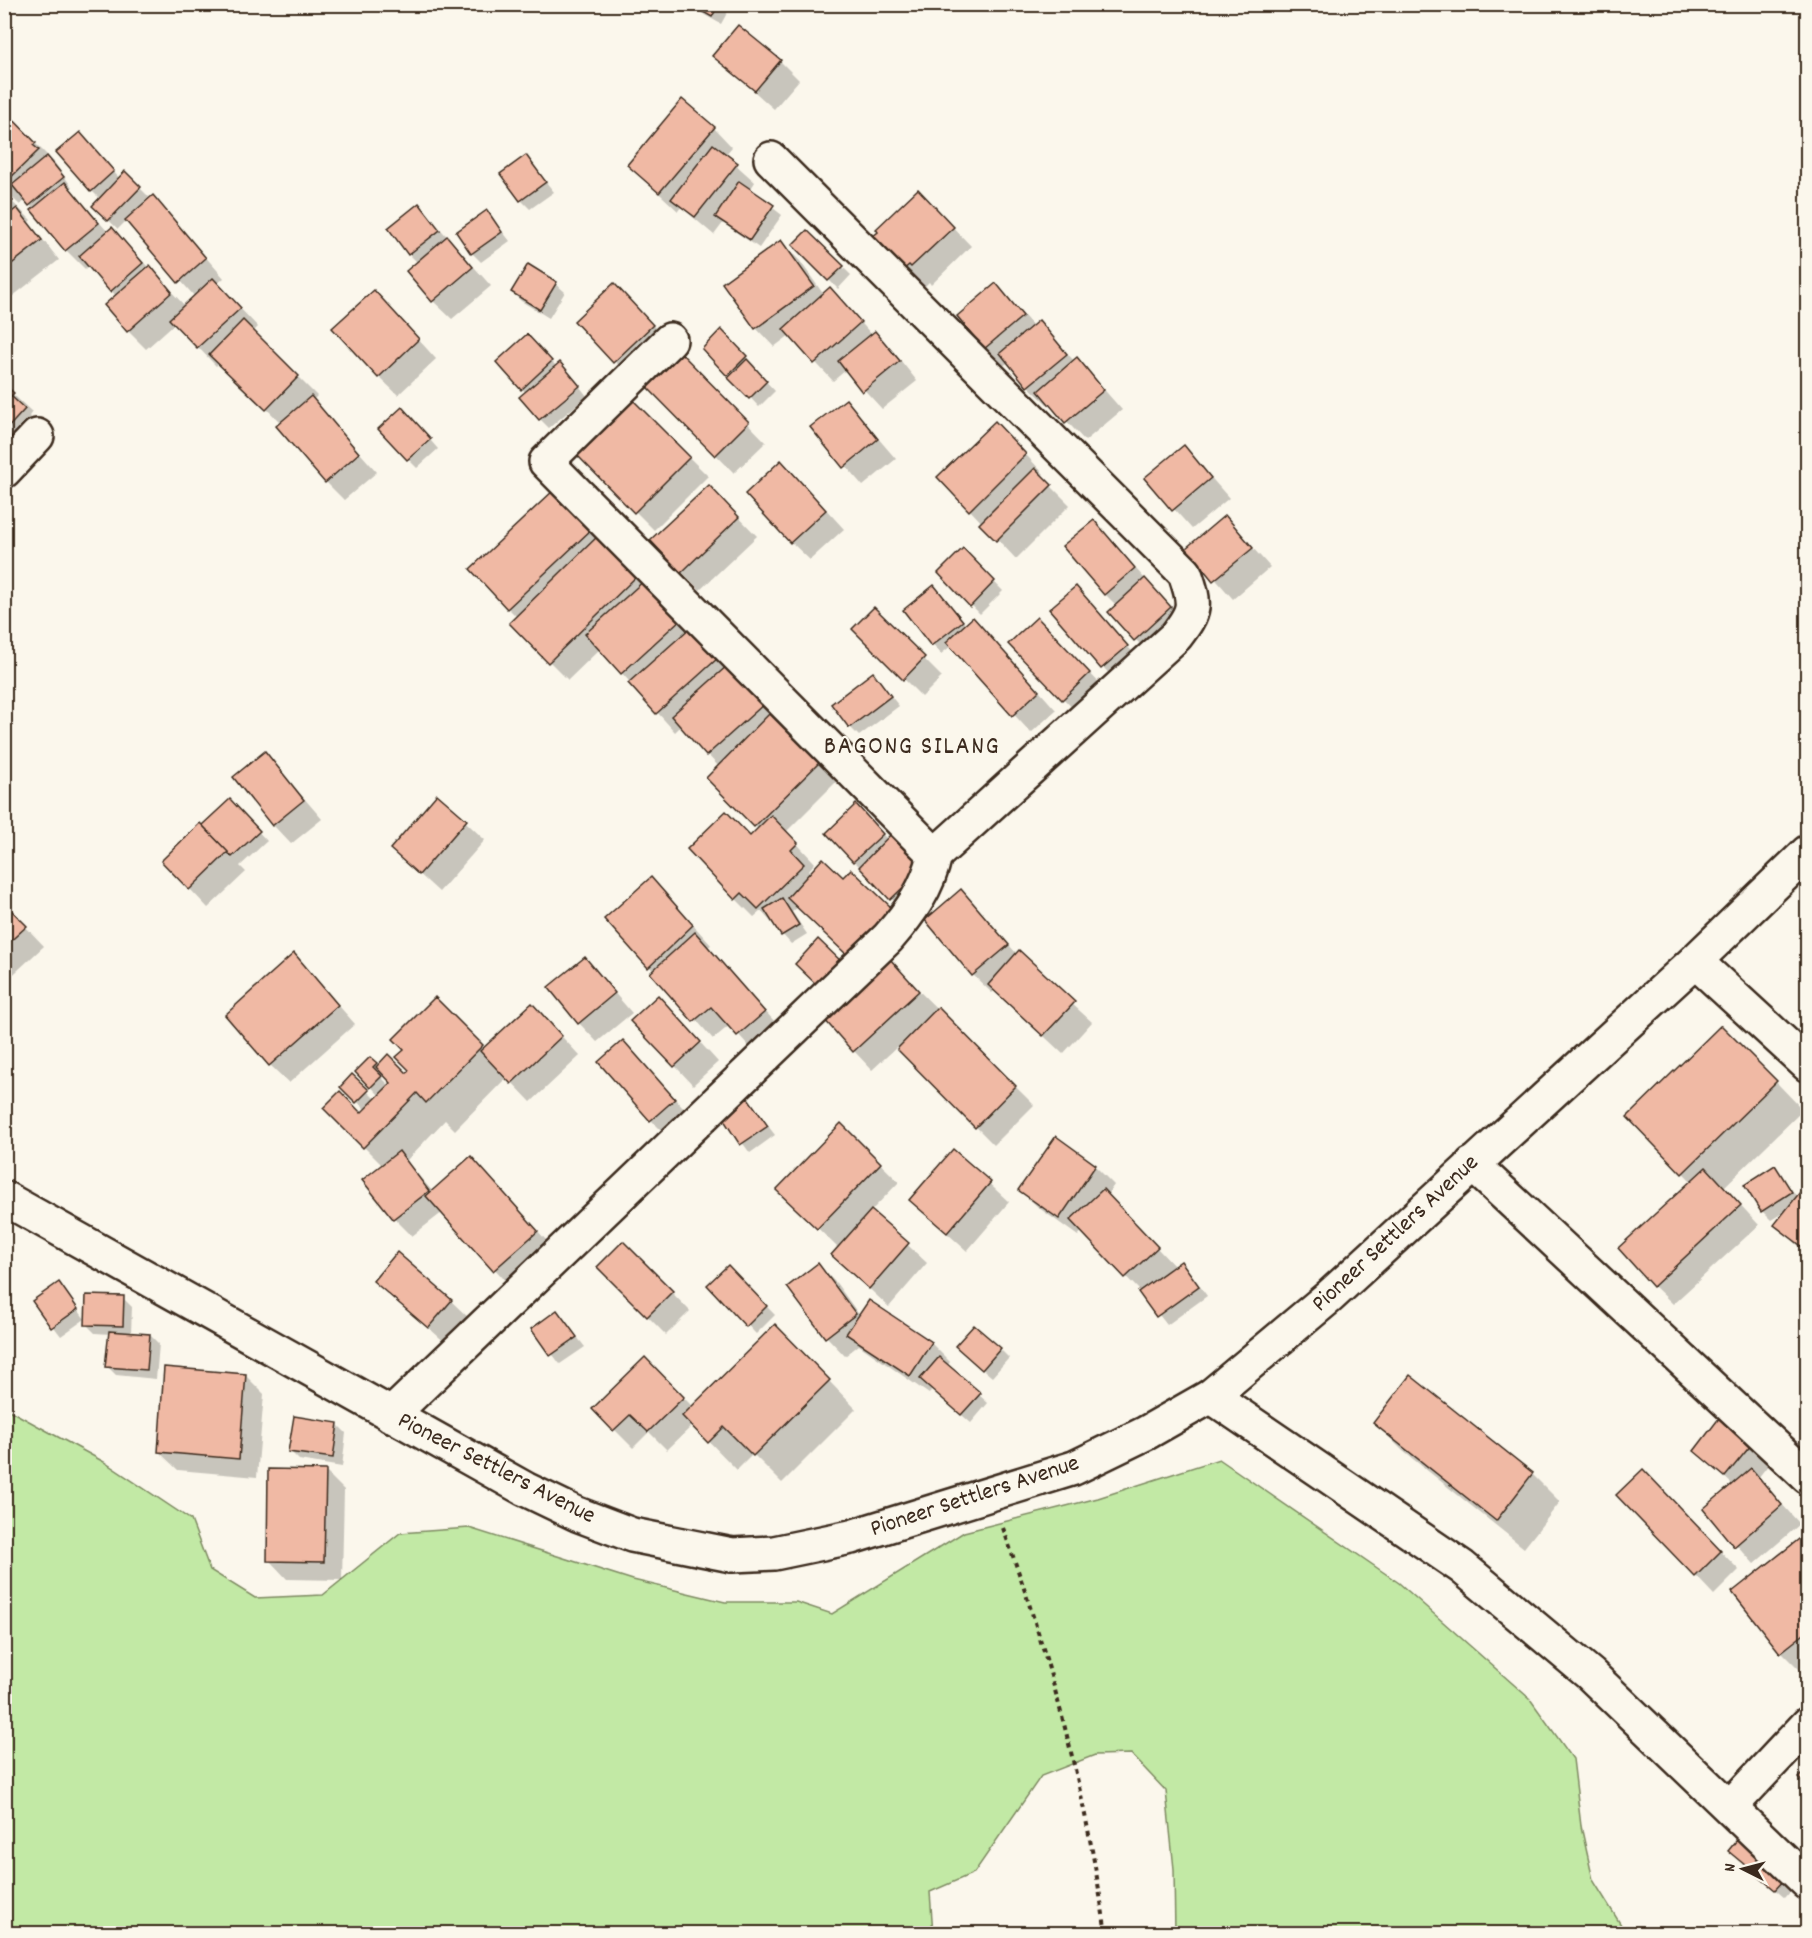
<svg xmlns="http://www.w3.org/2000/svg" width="1812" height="1938" font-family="Dekko,sans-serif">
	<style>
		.green { fill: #c2e9a5; stroke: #7e8a62; stroke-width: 1.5 }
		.shadow { fill: #0003; fill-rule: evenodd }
		.building { fill: #f0b9a4; stroke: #3b2a1e; stroke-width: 1.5 }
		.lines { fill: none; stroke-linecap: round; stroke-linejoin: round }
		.street-casing { stroke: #3b2a1e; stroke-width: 38 }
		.secondary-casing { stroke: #3b2a1e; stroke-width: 38 }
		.path { stroke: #3b2a1e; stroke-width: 4; stroke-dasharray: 4.5 4.5; stroke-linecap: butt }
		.street { stroke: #fbf7ec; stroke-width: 33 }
		.secondary { stroke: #fbf7ec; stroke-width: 33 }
		.labels { text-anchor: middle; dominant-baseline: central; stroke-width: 4.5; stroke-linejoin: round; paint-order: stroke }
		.street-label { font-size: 24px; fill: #3b2a1e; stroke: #fbf7ec }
		.neighbourhood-label { font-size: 26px; letter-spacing: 1.5px; fill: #3b2a1e; stroke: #fbf7ec }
	</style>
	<rect width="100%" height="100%" fill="#fbf7ec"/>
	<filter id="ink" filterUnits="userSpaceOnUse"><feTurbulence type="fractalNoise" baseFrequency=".0167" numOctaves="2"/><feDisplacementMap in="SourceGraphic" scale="12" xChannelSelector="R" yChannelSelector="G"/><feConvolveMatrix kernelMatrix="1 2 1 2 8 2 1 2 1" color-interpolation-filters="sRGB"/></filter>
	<g filter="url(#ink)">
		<path class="green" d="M5,1408L104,1462L191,1520L210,1570L255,1598L323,1595L400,1533L469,1528L633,1580L725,1602H796L832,1614L964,1532L1098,1498L1219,1459L1399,1583L1530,1699L1573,1759L1581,1826L1593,1880L1626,1933H1175L1174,1869L1166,1791L1131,1754L1095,1755L1041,1776L974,1873L930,1892L933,1933H5Z"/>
		<g class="shadow">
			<path d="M685,4H732L721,24Z"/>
			<path d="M714,56L780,61L799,80L774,109Z"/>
			<path d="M4,112L54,162L72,187L69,188L108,232L112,229L185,306L195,297L127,220L118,229L102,214L100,199L92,191L88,143L120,179L125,173L149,197L144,202L146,203L153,197L224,278L217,284L258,327L253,332L317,396L313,400L377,472L344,500L326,482L281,423L220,363L216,366L175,323L146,349L128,331L116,296L89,265L85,269L66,250L26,200L20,205L4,190Z"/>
			<path d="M714,128L732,147L725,155L755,182L750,190L782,215L759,248L723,223L714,235L681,207L678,211L629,165Z"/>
			<path d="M526,157L554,192L530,209L521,200Z"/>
			<path d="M918,191L971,246L931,285L929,282L923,288L904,269Z"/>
			<path d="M4,194L31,220L29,222L59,260L13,296L4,288Z"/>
			<path d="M419,205L491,286L452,319L433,301L418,263L409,254Z"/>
			<path d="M487,212L510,241L481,262L472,253Z"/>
			<path d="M807,232L851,275L838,289L794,245Z"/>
			<path d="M781,242L800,261L824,295L848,308L872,335L875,333L893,351L917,381L882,409L846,370L833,381L790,335L774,347L756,328Z"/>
			<path d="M528,266L556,284L565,292L549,318L521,301L512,292Z"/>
			<path d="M996,285L1034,327L1039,322L1075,362L1077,359L1122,410L1085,441L1049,402L1047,404L1028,386L1009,362L1003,366L985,348Z"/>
			<path d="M633,304L671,345L633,380L576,321Z"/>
			<path d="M392,310L436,359L398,395L379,377Z"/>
			<path d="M721,332L755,366L753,368L775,391L759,407L704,349Z"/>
			<path d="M536,345L557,367L569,373L587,396L549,428L540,419L526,393L499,362Z"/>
			<path d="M680,354L766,442L734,473L648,386Z"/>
			<path d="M4,386L32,412L29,416L42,429L4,450Z"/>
			<path d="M631,400L708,476L654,530L578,454Z"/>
			<path d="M846,401L896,459L863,486L812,427Z"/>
			<path d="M411,418L438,449L417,468L408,459Z"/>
			<path d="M1013,441L1044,474L1041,476L1070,505L1016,559L939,477Z"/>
			<path d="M1184,447L1229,498L1192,529L1146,478Z"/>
			<path d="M800,481L844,529L810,560L791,542Z"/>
			<path d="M555,492L722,665L838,780L786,832L815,863L809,870L812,873L843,879L891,909L867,973L798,907L792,912L807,934L791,944L761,911L754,917L736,899L759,830L708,778L719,767L681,726L675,732L600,649L568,680L511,623L517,617L508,608Z"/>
			<path d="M727,505L757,536L700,590L682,572Z"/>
			<path d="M1225,517L1270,567L1233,599L1188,548Z"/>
			<path d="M1093,522L1189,627L1154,659L1110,612L1117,606L1105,594Z"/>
			<path d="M963,550L1003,591L980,614L940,573Z"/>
			<path d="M934,587L966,625L973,619L992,638L1056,710L1031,733L951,646L941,654L905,610Z"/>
			<path d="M1076,588L1145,666L1121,687L1052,610Z"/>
			<path d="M874,609L942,677L922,697L854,629Z"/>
			<path d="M1056,638L1108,692L1082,718L1011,644Z"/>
			<path d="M873,674L899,706L859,736L850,727Z"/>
			<path d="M265,753L322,819L291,844L273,825Z"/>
			<path d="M438,796L485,840L439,892L392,849Z"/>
			<path d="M230,801L267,841L240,866L246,872L208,908L190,889L210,835Z"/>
			<path d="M856,807L888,840L912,853L910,917L854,861Z"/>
			<path d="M961,891L1017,954L1092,1022L1063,1054L995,990L992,993L973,975Z"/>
			<path d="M669,898L711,945L708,947L783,1031L756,1054L730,1025L713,1039L649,966Z"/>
			<path d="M4,904L44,946L4,983Z"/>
			<path d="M294,955L355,1024L289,1083L270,1065Z"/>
			<path d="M585,959L632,1013L597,1042L579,1023Z"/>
			<path d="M908,980L1034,1105L994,1145L897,1047L872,1070L854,1051Z"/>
			<path d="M435,999L485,1049L550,1024L580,1056L531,1102L507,1077L455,1130L445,1120L406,1161L433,1192L471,1158L556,1251L513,1289L443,1212L412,1236L394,1218L383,1166L325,1108L361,1115L366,1110L342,1087L352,1076L376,1100L380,1096L357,1072L370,1059L378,1067L407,1075L411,1070L406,1050ZM384,1073L394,1083L390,1086L381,1077Z"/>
			<path d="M676,1016L718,1062L693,1085L633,1021Z"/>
			<path d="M1749,1054L1803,1110L1724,1187L1759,1225L1673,1304L1654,1286L1692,1182L1629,1117Z"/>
			<path d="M641,1061L692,1118L669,1138L651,1120Z"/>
			<path d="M748,1100L775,1135L750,1153L724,1118Z"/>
			<path d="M841,1125L899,1182L871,1211L927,1263L889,1307L833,1255L847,1240L845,1238L837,1247L779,1190Z"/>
			<path d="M1056,1138L1095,1166L1114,1185L1107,1195L1175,1267L1181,1263L1190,1272L1207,1296L1167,1325L1141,1292L1082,1231L1078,1236L1039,1208L1020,1190Z"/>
			<path d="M954,1151L1009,1202L967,1251L930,1218Z"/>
			<path d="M1775,1167L1797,1197L1808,1184V1255L1776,1224L1786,1211L1771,1220L1762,1211Z"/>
			<path d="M623,1243L690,1311L666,1335L599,1267Z"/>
			<path d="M818,1265L837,1284L860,1316L869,1302L931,1343L950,1362L947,1366L988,1403L971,1423L932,1389L929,1394L859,1345L845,1356L827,1337L789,1288Z"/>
			<path d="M728,1267L775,1315L756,1334L709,1285Z"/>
			<path d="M375,1280L451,1301L470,1319L448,1345Z"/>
			<path d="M58,1284L85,1319L61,1336L34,1301Z"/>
			<path d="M123,1298L132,1307L131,1334L150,1335L159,1344L156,1379L116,1375L107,1366L110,1334L95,1333L86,1324Z"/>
			<path d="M557,1312L585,1347L560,1364L533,1329Z"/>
			<path d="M1000,1349L1009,1358L992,1377L966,1355Z"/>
			<path d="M803,1354L856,1409L782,1483L753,1454L737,1470L693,1425L667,1450L649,1432L633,1448L594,1409L645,1359L693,1407Z"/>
			<path d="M245,1375L264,1394L257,1477L178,1470L159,1452Z"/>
			<path d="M1724,1415L1773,1459L1758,1478L1800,1524L1754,1564L1705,1510L1733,1485L1696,1451Z"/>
			<path d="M1375,1423L1532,1474L1560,1502L1524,1548L1403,1451Z"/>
			<path d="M337,1424L346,1433L342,1467L299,1460L290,1451Z"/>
			<path d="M325,1471L344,1490L342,1580L287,1579L269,1560Z"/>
			<path d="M1661,1490L1739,1570L1714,1595L1696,1576Z"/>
			<path d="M1808,1534V1678L1782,1652Z"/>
			<path d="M1739,1859L1800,1881L1785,1898Z"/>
		</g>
		<g class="building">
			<path d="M689,4H719L712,17Z"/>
			<path d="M738,25L781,60L755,91L712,56Z"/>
			<path d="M682,99L715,127L659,193L627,165Z"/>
			<path d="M4,110L36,143L33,145L39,150L4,184Z"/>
			<path d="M80,132L114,171L91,192L56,152Z"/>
			<path d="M713,144L738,163L695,217L671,199Z"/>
			<path d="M526,155L546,182L520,201L500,174Z"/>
			<path d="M47,156L64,177L29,206L12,185Z"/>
			<path d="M125,171L141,187L108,221L92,206Z"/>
			<path d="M739,181L774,205L750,240L715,217Z"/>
			<path d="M65,182L99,223L65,251L31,210Z"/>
			<path d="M918,189L954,227L911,267L909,265L903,270L872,237L878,232L876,229Z"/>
			<path d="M4,192L13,201L4,209Z"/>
			<path d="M153,195L206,258L178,283L125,220Z"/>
			<path d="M419,203L440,230L408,255L388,228Z"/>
			<path d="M17,208L42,240L4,270V218Z"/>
			<path d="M487,210L502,232L471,254L456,232Z"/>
			<path d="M112,227L143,263L110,292L79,256Z"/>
			<path d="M807,230L844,266L828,281L792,245Z"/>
			<path d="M447,236L473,267L432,302L406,271Z"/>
			<path d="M781,240L814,286L755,329L722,283Z"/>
			<path d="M528,264L557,282L540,310L511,292Z"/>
			<path d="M150,265L172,292L127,332L104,305Z"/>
			<path d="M213,278L241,308L197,348L169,319Z"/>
			<path d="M614,283L653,325L613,363L574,321Z"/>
			<path d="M996,283L1023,316L984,349L957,316Z"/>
			<path d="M830,287L861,322L814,364L783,329Z"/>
			<path d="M374,290L419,339L378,378L332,328Z"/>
			<path d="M243,320L299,376L266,410L209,355Z"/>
			<path d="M1039,320L1067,354L1027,387L1000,353Z"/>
			<path d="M721,329L747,356L727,376L702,349Z"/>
			<path d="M875,331L900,361L862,392L838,361Z"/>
			<path d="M527,334L552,361L521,390L496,362Z"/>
			<path d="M680,352L749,422L715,456L646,386Z"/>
			<path d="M1077,357L1104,390L1065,423L1038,391Z"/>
			<path d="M747,359L767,381L749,399L728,378Z"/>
			<path d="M560,362L580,386L539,420L519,397Z"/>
			<path d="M4,384L14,393L11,396L25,409L6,430Z"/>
			<path d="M311,396L359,453L325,483L276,426Z"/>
			<path d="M631,398L690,457L634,513L576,454Z"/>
			<path d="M846,399L878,439L843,468L810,427Z"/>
			<path d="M402,407L431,439L407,460L378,429Z"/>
			<path d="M995,421L1026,454L969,511L937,477Z"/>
			<path d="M1184,445L1211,478L1172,511L1144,478Z"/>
			<path d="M781,460L826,510L790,543L745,494Z"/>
			<path d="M1035,468L1052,485L996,541L979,524Z"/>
			<path d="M709,485L739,517L681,573L650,540Z"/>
			<path d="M555,489L592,529L507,609L470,569Z"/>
			<path d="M1225,515L1253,548L1213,581L1186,548Z"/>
			<path d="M1094,520L1135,568L1104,595L1062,546Z"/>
			<path d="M601,533L640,573L548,663L509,623Z"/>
			<path d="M963,548L995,581L970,607L938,573Z"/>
			<path d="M647,578L682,618L621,674L585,634Z"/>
			<path d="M1145,578L1171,607L1134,641L1108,612Z"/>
			<path d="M934,585L963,621L931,646L903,610Z"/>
			<path d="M1076,586L1128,646L1101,669L1049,609Z"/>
			<path d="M874,607L925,657L903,680L852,629Z"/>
			<path d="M973,617L1039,691L1012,716L946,642Z"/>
			<path d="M1037,617L1090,673L1062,700L1008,644Z"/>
			<path d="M691,627L718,658L656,714L628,683Z"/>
			<path d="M728,665L764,704L706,756L671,716Z"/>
			<path d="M873,672L891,696L849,728L831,704Z"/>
			<path d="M772,711L821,761L754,827L706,778Z"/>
			<path d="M265,751L304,800L272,826L233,777Z"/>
			<path d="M437,794L467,820L419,875L390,849Z"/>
			<path d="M230,799L260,831L232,857L202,825Z"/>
			<path d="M856,804L883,834L853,862L826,833Z"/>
			<path d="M726,811L750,836L771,815L798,843L791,850L804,864L758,909L742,893L735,900L687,849Z"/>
			<path d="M200,823L228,852L189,890L161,861Z"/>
			<path d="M893,832L925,866L890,900L859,867Z"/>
			<path d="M823,858L843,877L851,869L892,908L847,955L787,898Z"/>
			<path d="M651,877L693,925L648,968L604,919Z"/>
			<path d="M961,889L1009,945L972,976L925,920Z"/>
			<path d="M782,898L799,925L781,936L764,909Z"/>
			<path d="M4,903L27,926L4,947Z"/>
			<path d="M695,932L765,1012L737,1036L711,1007L693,1022L650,973Z"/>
			<path d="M818,939L844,964L820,988L795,964Z"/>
			<path d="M1019,950L1075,1002L1043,1036L988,985Z"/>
			<path d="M294,953L338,1005L269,1066L225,1015Z"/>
			<path d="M585,957L615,993L578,1024L548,987Z"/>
			<path d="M890,959L919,991L853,1052L824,1019Z"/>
			<path d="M658,995L701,1042L674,1067L630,1021Z"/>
			<path d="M435,997L483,1045L426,1103L417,1093L363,1148L323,1108L340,1091L361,1113L391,1083L376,1067L388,1054L407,1073L409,1070L396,1057L404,1050L393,1039Z"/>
			<path d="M532,1003L562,1036L511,1084L480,1051Z"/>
			<path d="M938,1007L1016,1086L975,1128L897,1049Z"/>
			<path d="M1721,1025L1777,1081L1682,1174L1627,1117Z"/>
			<path d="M623,1040L675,1099L650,1121L598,1062Z"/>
			<path d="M370,1057L377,1063L373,1067L382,1076L370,1088L355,1072Z"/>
			<path d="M352,1074L369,1090L356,1103L340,1087Z"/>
			<path d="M748,1098L768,1126L740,1145L722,1117Z"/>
			<path d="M841,1123L881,1163L817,1229L776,1190Z"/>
			<path d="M1056,1136L1096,1165L1059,1219L1018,1190Z"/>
			<path d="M953,1149L991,1182L947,1233L909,1200Z"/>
			<path d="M399,1151L429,1191L393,1219L362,1180Z"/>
			<path d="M471,1156L538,1231L493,1271L426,1196Z"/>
			<path d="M1775,1165L1792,1192L1761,1212L1744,1185Z"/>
			<path d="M1706,1167L1741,1205L1653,1287L1618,1248Z"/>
			<path d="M1808,1182V1251L1774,1225Z"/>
			<path d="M1103,1189L1158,1247L1125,1278L1070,1220Z"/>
			<path d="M871,1210L909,1243L869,1289L831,1255Z"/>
			<path d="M623,1241L673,1291L647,1317L597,1267Z"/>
			<path d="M397,1252L452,1300L428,1328L373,1281Z"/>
			<path d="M1181,1261L1199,1286L1156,1317L1138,1292Z"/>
			<path d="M818,1263L856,1314L825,1338L787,1287Z"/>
			<path d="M728,1265L767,1306L746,1327L707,1285Z"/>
			<path d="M59,1282L78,1309L51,1328L32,1301Z"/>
			<path d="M86,1295L124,1296L123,1326L85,1325Z"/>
			<path d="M869,1300L932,1342L910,1376L846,1334Z"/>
			<path d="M557,1310L577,1337L550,1356L531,1329Z"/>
			<path d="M775,1324L830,1380L753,1456L724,1427L708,1443L682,1416Z"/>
			<path d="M974,1325L1001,1348L982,1370L955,1346Z"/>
			<path d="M109,1331L150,1334L147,1370L105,1367Z"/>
			<path d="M645,1357L684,1397L648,1432L630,1415L613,1431L592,1409Z"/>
			<path d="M939,1357L981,1393L961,1415L920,1379Z"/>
			<path d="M164,1367L246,1374L239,1459L158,1452Z"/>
			<path d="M1410,1375L1533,1473L1496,1521L1373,1423Z"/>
			<path d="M1723,1413L1756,1439L1725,1477L1694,1451Z"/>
			<path d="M294,1416L338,1423L333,1458L288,1452Z"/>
			<path d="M1751,1468L1782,1505L1734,1547L1703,1509Z"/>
			<path d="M268,1469L326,1470L324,1562L267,1561Z"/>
			<path d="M1643,1469L1721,1551L1695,1577L1616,1495Z"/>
			<path d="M1808,1532V1631L1780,1653L1732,1592Z"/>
			<path d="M1808,1769V1786L1799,1778Z"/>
			<path d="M1745,1830L1792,1871L1775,1890L1728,1851Z"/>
		</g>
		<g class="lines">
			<defs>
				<g id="street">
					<path d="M670,340L546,462L935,855"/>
					<path d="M4,471L37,436"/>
					<path d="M1695,961L1808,1065"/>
					<path d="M1472,1164L1808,1477"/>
					<path d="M1211,1396L1462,1567L1590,1674L1808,1883"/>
					<path d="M391,1415L888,938C910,913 928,888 935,855L1176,636C1196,610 1196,605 1185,573L771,159"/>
					<path d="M1730,1807L1808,1724"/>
				</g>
				<path id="secondary" d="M4,1198L525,1489L577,1514L632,1535L732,1555L774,1553L851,1537L1074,1468L1146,1433L1211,1396L1329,1297L1695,961L1808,852"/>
			</defs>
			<use href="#street" class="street-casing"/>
			<use href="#secondary" class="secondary-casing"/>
			<path class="path" d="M1003,1528C1052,1663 1085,1791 1106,1934"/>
			<use href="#street" class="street"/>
			<use href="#secondary" class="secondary"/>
		</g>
	</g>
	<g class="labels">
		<g class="street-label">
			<text transform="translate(1396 1234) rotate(-43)">Pioneer Settlers Avenue</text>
			<text transform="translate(496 1469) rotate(27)">Pioneer Settlers Avenue</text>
			<text transform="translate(975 1497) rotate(-18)">Pioneer Settlers Avenue</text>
		</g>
		<g class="neighbourhood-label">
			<text x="912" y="747">BAGONG SILANG</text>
		</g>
	</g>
	<rect width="1812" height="1938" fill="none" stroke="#fbf7ec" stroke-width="24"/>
	<rect x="12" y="12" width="1788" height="1914" fill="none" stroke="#3b2a1e" stroke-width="2" filter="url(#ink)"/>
	<g transform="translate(1743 1869) rotate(276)" stroke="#fbf7ec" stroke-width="4.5" paint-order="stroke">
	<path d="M0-4.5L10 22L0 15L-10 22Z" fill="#3b2a1e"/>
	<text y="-9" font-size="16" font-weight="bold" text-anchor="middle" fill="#3b2a1e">N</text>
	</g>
</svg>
